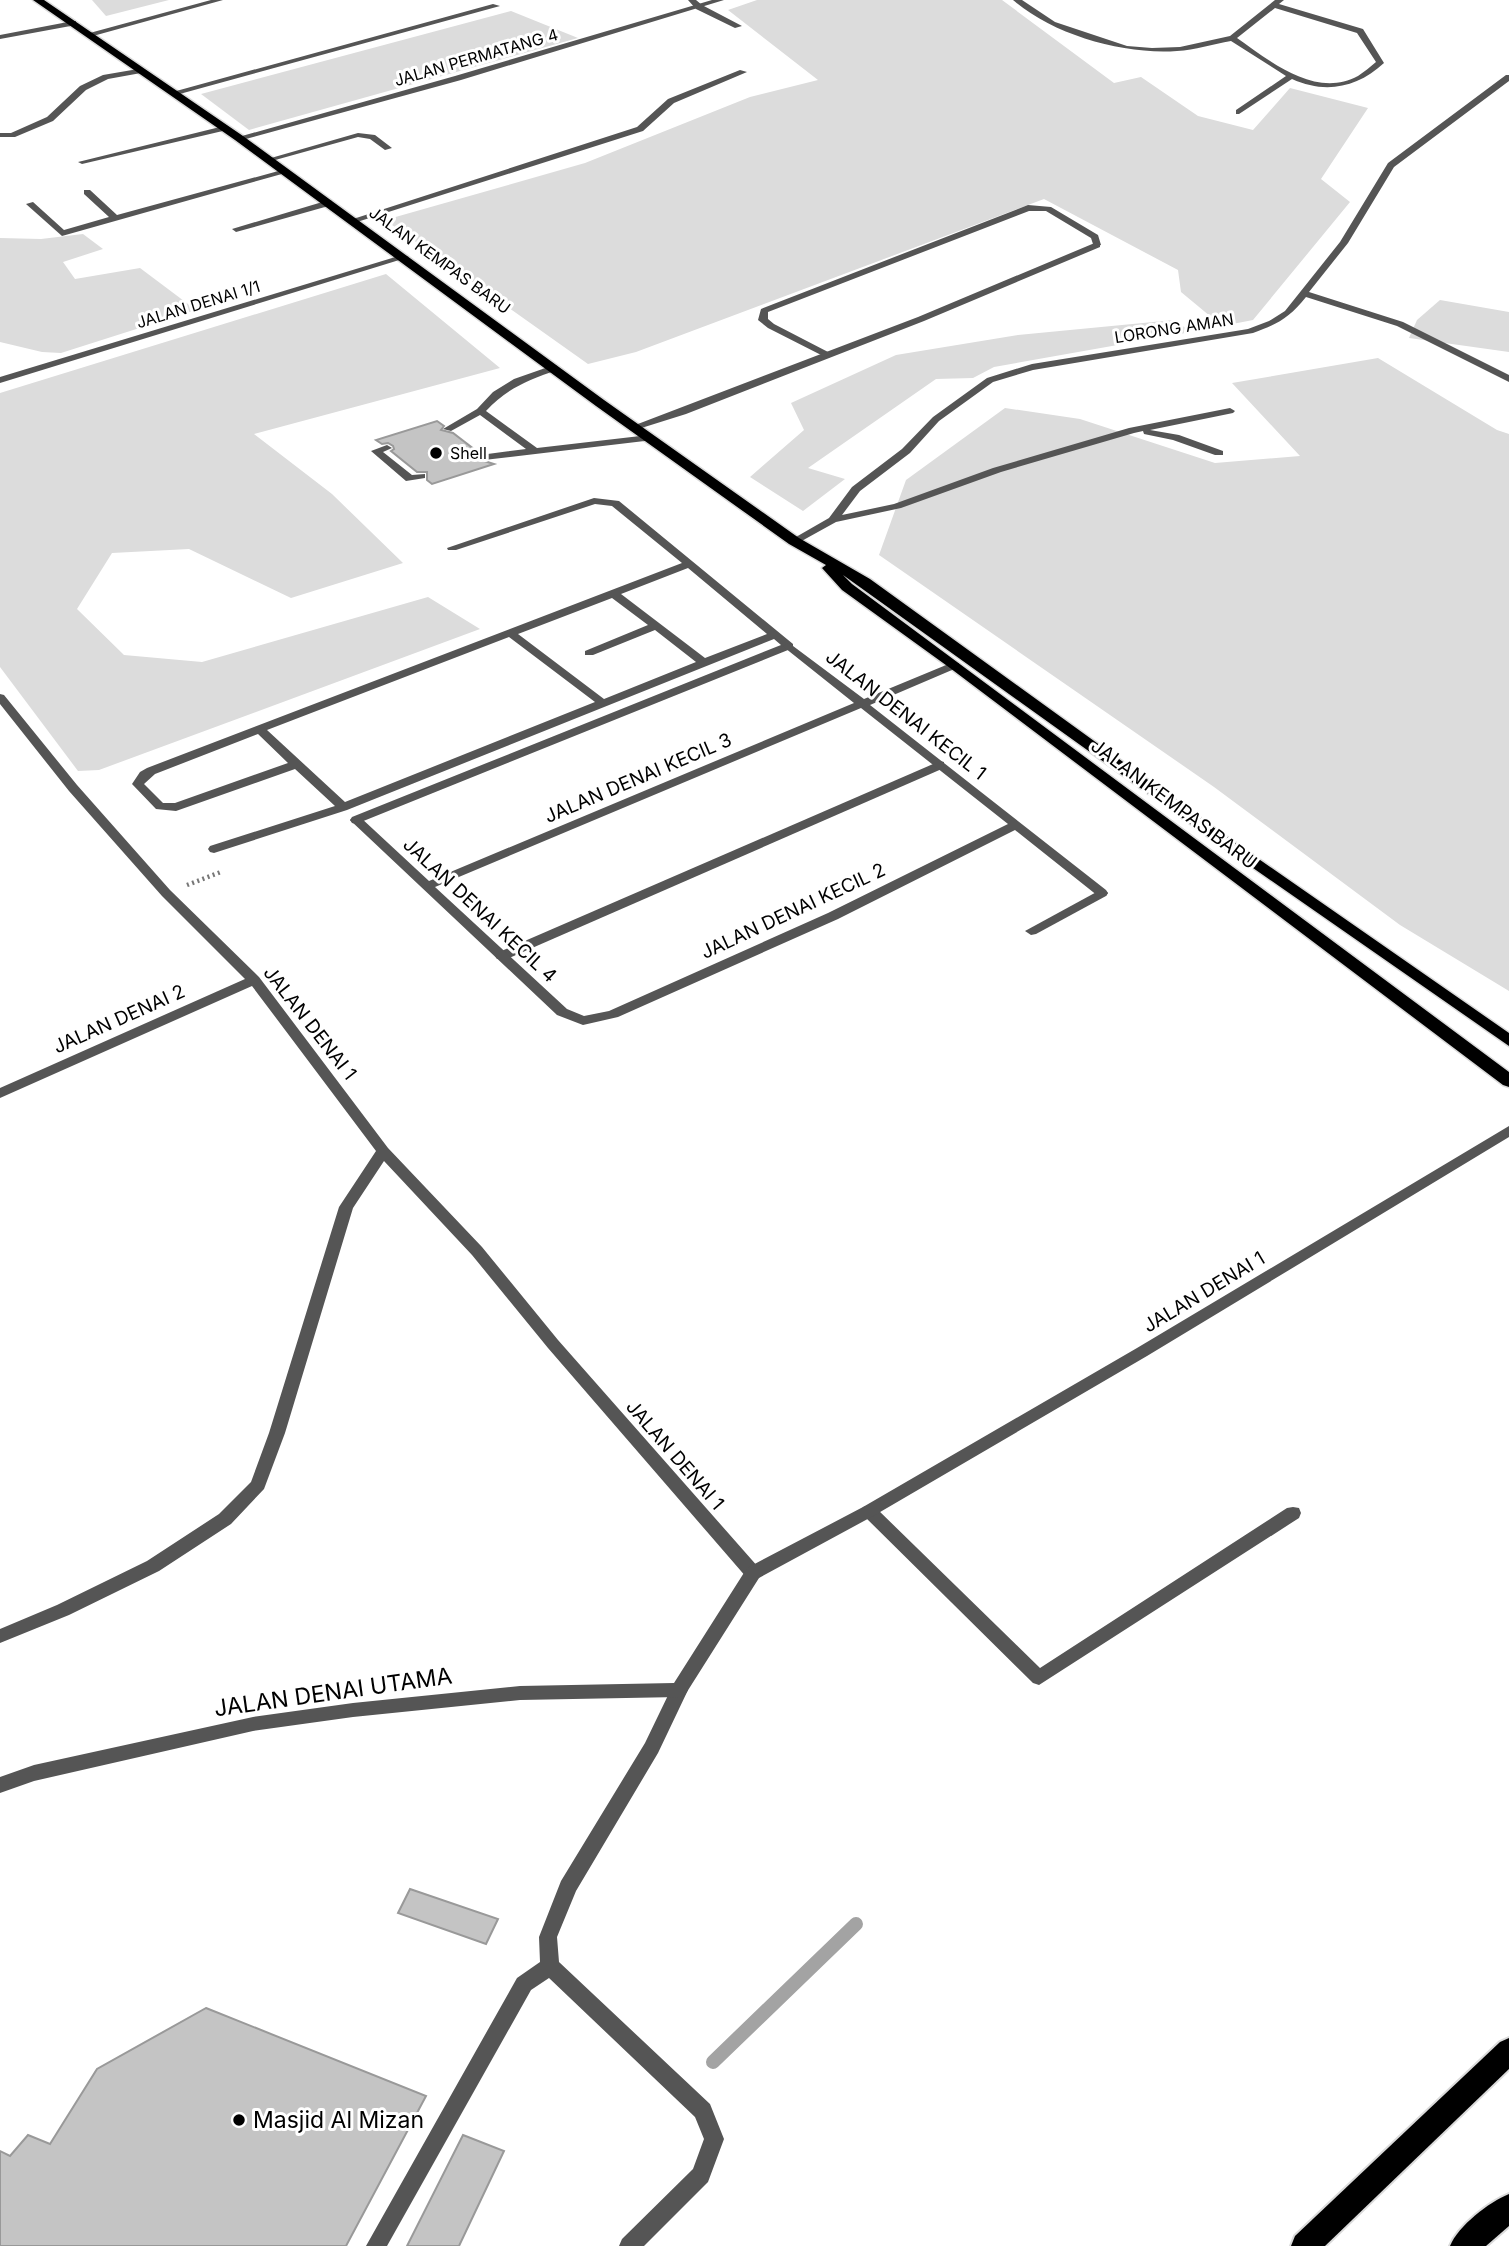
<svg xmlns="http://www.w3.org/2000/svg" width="1509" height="2246" font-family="Inter,sans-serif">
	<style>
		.green { fill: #dcdcdc }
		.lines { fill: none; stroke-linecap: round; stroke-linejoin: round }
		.stream { stroke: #a3a3a3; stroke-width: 14 }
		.building { fill: #c4c4c4; stroke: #999; stroke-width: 2 }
		.primary-casing { stroke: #dbdbdb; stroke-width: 3 }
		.trunk-casing { stroke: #dbdbdb; stroke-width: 4 }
		.path { stroke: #777; stroke-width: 4.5; stroke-dasharray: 2 3.5; stroke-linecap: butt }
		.service { fill: #555; fill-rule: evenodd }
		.minor { fill: #555; fill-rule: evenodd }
		.tertiary { fill: #555; fill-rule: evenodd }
		.primary { fill: #000; fill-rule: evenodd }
		.trunk { fill: #000; fill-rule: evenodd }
		.poi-dot { fill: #000; stroke: #fff; stroke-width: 2.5 }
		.labels { text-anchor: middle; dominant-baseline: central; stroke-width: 6; stroke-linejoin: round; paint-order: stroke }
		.far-street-label { font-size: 16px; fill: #000; stroke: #fff }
		.far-poi-label { font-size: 16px; fill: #000; stroke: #fff; text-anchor: start }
		.street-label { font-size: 19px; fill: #000; stroke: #fff }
		.near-street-label { font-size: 23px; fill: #000; stroke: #fff }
		.near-poi-label { font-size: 23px; fill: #000; stroke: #fff; text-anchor: start }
	</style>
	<rect width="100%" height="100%" fill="#fff"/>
	<g class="green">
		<path d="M92,0H169L106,16Z"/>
		<path d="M757,0H1002L1114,83L1141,77L1198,116L1253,130L1290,88L1368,108L1321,179L1350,202L1253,320L1222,326L1181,292L1178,270L1044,199L636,352L588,364L385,220L585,163L750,97L818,80L728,10Z"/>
		<path d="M511,11L578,38L249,130L201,94Z"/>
		<path d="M83,234L103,249L63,262L75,279L140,268L196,310L61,353L42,352L0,342V238L41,239Z"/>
		<path d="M386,274L500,368L254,434L332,494L403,563L291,598L189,549L112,553L77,609L124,655L202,662L428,597L480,629L99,770L78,771L0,667V393Z"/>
		<path d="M1440,300L1509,312V352L1409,338L1417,320Z"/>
		<path d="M1174,320L1191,332L994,367L973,378L936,379L808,468L845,479L803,511L750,477L804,430L791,403L896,355L1018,335Z"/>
		<path d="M1378,358L1497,430L1509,434V991L1400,925L1214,787L879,555L906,480L1005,408L1080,419L1215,463L1300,456L1232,383Z"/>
	</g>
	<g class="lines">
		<path class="stream" d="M713,2062L856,1924"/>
	</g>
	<g class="building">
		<path d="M437,421L444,426L441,430L453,433L479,453L478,459L494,464L432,484L427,480V472H417L391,451L394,449L393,446L388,443L382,444L376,440Z"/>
		<path d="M410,1889L498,1919L486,1944L398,1913Z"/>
		<path d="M206,2008L426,2096L346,2246H0V2151L10,2156L28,2135L50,2144L97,2069Z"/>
		<path d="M463,2135L504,2151L459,2246H407Z"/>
	</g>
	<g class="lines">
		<defs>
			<path id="primary" d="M33,0H44L243,136L604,400L799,538L870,579L1220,832L1509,1033V1046L1210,838L843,575L852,584L1509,1072V1087L1503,1085L950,668L842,590L822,568L826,565L789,544L596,406L235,140Z"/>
			<g id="trunk">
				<path d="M1509,2038V2069L1325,2246H1291L1295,2236L1500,2042Z"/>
				<path d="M1509,2194V2226L1486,2246H1450C1458,2226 1489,2202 1509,2194Z"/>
			</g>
		</defs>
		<use href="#primary" class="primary-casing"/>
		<use href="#trunk" class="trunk-casing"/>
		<path class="path" d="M187,885L221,872"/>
		<g class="service">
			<path d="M688,0H696L702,5L742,26L735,28L696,9Z"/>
			<path d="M1013,0H1022L1055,22L1127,46L1152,48L1180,47L1230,36L1275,0H1284L1279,4L1363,29L1384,63C1357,88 1325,94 1292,79L1239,114H1236V110L1286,76L1231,41C1213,44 1195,50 1177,51C1124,55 1053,35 1013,0ZM1275,8L1357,33L1376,62C1370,67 1364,72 1358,76C1315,99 1270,61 1237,38Z"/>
			<path d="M493,4L500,6L176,95L169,93Z"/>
			<path d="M138,69H141V73L108,79L86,90L53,121L15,137H0V133H11L47,117L80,86L103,75Z"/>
			<path d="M740,70L747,72L674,103L643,131L357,222L350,220L637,127L668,99Z"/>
			<path d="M224,126H227V130L82,164L78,162Z"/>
			<path d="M358,133L375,135L392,148L385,150L370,139L358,137L268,162L264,160Z"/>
			<path d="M282,170L289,172L62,236L26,204L33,202L64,230L109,217L84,194V190H90L117,215Z"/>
			<path d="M329,200L332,201V205L236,232L232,229Z"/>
			<path d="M1028,205L1051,207L1098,235L1101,245L1094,247L1091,238L1046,211H1029L768,312V319L774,324L830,353V357L827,358L768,328L758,320L761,309Z"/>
			<path d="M554,365L557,366V370C529,380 507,388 486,411L537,448L649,435L654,438L653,440L484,460L479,457L480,455L526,449L480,415L451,431L443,429L477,409L493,392L514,379Z"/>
			<path d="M387,445L392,448L383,452L412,475L425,474V478L406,481L371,451Z"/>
			<path d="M594,498L619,501L793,644V648L356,824L352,823L350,820L352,817L781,645L774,639L347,810L214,853L210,852L208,849L210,846L335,806L295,769L176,811L156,809L132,784L140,772L147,768L682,563L612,506L595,504L456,550H448L447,548ZM688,568L767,634L705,658L621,594ZM612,598L648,625L585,651V655H593L655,630L696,662L604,699L518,634ZM509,637L595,702L345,802L267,730ZM258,734L288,763L175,803H163L144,784L155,774Z"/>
			<path d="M940,761L944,762V768L507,959H497L495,956L497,953Z"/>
			<path d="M1102,889L1108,893L1106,896L1036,934L1031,935L1025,931Z"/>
			<path d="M679,1683L685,1685L688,1690L658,1753L576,1891L557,1937L559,1962L710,2104L724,2139L708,2182L644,2246H619L622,2239L693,2169L704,2139L695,2117L549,1978L531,1990L387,2246H366L517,1978L540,1962L539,1937L561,1881L645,1743L673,1685Z"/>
		</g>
		<g class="minor">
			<path d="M211,0H223L93,36L86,34Z"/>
			<path d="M712,0H724L461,80L242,140L235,138L455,76Z"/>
			<path d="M73,21H76V25L0,39V35Z"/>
			<path d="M1506,75H1509V81L1394,167L1348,243L1309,292L1403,322L1509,375V382L1397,326L1306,297C1289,318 1278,324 1253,333L1033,370L993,382L939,421L910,453L860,491L842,515L894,504L993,468L1129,428L1230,408L1235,411L1233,413L1150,430L1179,435L1223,451V455H1215L1173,440L1144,434L1143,431L1134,433L1001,472L901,508L836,522L798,543L794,544L789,541L829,518L852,487L902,449L933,417L987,378L1032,364L1248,329L1269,321L1285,311L1340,242L1388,163Z"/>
			<path d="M1097,242L1100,243V247L924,321L686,414L635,430L630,427L918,317Z"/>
			<path d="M402,255L409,257L0,383V377Z"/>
			<path d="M789,643L864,699L951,663H959V667L870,705L1106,890L1108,893L1106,896H1098L1015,830L838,919L618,1017L583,1025L557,1015L350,820L356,816L360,817L429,881L854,703L785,648L783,646ZM861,708L1008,824L828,913L609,1011L584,1016L567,1009L435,887Z"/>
			<path d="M0,694L4,695L77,785L170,890L259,977L388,1148L482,1247L558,1340L759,1568L761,1573L759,1578L753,1580L747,1578L548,1348L472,1255L384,1161L353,1208L285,1433L264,1489L231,1524L159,1571L69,1615L0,1643V1629L57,1605L147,1561L219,1514L251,1482L269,1433L339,1207L376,1151L252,986L0,1098V1088L245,979L162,896L69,791L0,704Z"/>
			<path d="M869,1505L875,1507L1040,1668L1287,1508L1293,1507L1299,1508L1301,1513L1299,1518L1039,1685L1033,1683L863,1515L861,1511L863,1507Z"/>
		</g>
		<path class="tertiary" d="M1509,1126V1137L1147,1356L875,1515L759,1578L685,1695L679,1697L520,1700L353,1717L253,1731L34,1781L0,1793V1777L34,1765L253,1717L353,1703L520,1686L674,1683L747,1568L863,1507L1137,1348Z"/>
		<use href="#primary" class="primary"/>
		<use href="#trunk" class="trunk"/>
	</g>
	<g class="poi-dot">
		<circle cx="436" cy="453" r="7"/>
		<circle cx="239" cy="2120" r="7"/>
	</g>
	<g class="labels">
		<g class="far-street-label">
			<text transform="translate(476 57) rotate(-16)">JALAN PERMATANG 4</text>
			<text transform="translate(440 260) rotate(36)">JALAN KEMPAS BARU</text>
			<text transform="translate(198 304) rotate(-17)">JALAN DENAI 1/1</text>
			<text transform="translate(1174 328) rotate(-9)">LORONG AMAN</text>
		</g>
		<g class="far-poi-label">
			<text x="450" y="453">Shell</text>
		</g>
		<g class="street-label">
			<text transform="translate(906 715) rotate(38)">JALAN DENAI KECIL 1</text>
			<text transform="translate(638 778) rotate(-23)">JALAN DENAI KECIL 3</text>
			<text transform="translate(1174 804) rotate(37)">JALAN KEMPAS BARU</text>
			<text transform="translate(480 910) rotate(43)">JALAN DENAI KECIL 4</text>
			<text transform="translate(793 911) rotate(-25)">JALAN DENAI KECIL 2</text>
			<text transform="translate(119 1019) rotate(-24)">JALAN DENAI 2</text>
			<text transform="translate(310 1023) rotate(52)">JALAN DENAI 1</text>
			<text transform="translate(1204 1292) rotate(-31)">JALAN DENAI 1</text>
			<text transform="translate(675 1455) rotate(49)">JALAN DENAI 1</text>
		</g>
		<g class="near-street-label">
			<text transform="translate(333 1692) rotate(-8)">JALAN DENAI UTAMA</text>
		</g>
		<g class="near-poi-label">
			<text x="253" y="2120">Masjid Al Mizan</text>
		</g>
	</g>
</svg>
